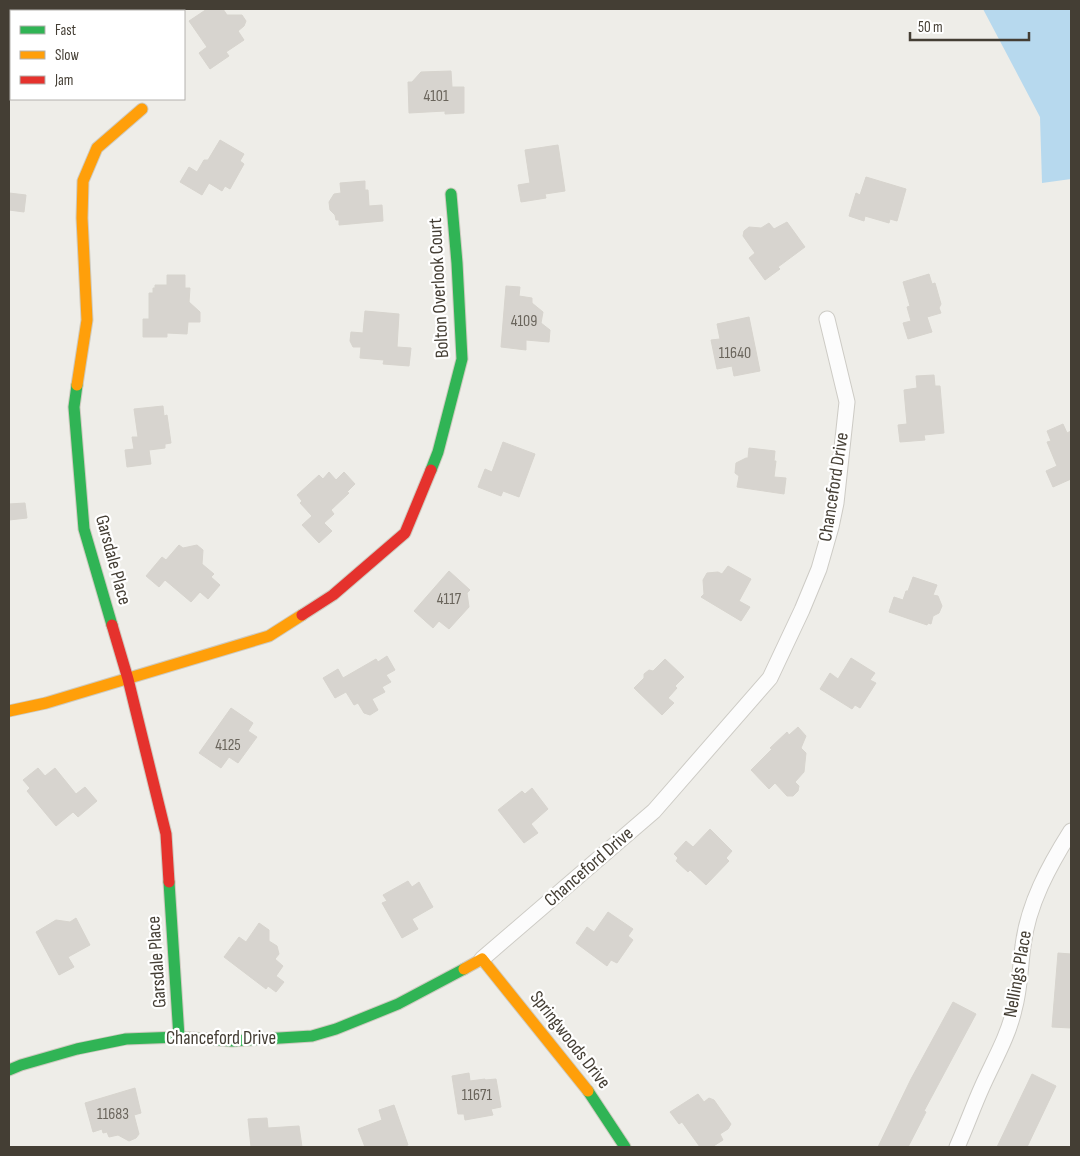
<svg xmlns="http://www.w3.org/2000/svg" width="1080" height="1156" font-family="'Sofia Sans Condensed',sans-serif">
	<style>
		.water { fill: #b7d9ee }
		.building { fill: #d7d4cf; stroke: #d7d4ce }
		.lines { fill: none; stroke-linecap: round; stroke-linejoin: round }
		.street-casing { stroke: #cdcbc5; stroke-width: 17 }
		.fast-casing { stroke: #cecabf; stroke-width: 13 }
		.slow-casing { stroke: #cecabf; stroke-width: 13 }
		.jam-casing { stroke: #cecabf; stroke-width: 13 }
		.street { stroke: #fcfcfc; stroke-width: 15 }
		.fast { stroke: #30b455; stroke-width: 11 }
		.slow { stroke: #ff9f0a; stroke-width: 11 }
		.jam { stroke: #e5322d; stroke-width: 11 }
		.labels { text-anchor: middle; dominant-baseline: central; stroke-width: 4.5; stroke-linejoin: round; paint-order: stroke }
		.number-label { font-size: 16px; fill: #6a655c }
		.street-label { font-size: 19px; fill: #443e34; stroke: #fff }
	</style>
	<rect width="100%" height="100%" fill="#eeede8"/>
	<path class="water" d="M983,9H1071V179L1042,183L1040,117Z"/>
	<g class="building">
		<path d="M207,9H223L227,15H242L246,21L244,26L238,31L244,40L226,52L229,56L210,69L199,53L207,47L189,21Z"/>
		<path d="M451,71L452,87H464V113L445,114V111L409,113L408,82H412L421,72Z"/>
		<path d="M220,140L244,154L240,161L244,164L230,189L225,186L222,191L209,183L202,195L180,182L189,167L197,172L204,160H208Z"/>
		<path d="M558,145L565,191L545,194L546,198L521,202L518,185L530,183L525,150Z"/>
		<path d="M866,177L906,189L897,221L890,219L889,223L865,216L864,221L849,216L856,193L860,195Z"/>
		<path d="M365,181V190H368L369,206L382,205L383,221L339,225V220H336L335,215L330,210L329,202L334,194L341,193L340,183Z"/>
		<path d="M9,193L26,195L24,212L9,210Z"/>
		<path d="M787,222L805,247L778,267L780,269L765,280L749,258L755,253L743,236L744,231L749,227L761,228L769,223L774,229Z"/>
		<path d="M929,274L932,284L935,283L941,304L939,308L941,313L927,317L932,332L908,339L903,323L911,321L907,307L910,306L903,282Z"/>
		<path d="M167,275H185V288H190L189,302L200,312V322H188L187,334L167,333V337H143V319H149V293H153V288H155V285H167Z"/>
		<path d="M506,286L520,287L519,296L532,298V303L543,312L541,323L550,330L549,342L526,340V350L501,347Z"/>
		<path d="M365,311L399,314L397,347L411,348L409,366L383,364L384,360L360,358L361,347H353L350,341L351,332L363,333Z"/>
		<path d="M749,317L760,371L734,376L732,366L717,369L711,340L720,339L717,324Z"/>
		<path d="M934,375L935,386H940L944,433L924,435L925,440L900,442L898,425L907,424L904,390L917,388L916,376Z"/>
		<path d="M163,406L164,416L167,415L171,443L165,444V448L149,450L151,464L127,467L125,450L134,449L132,437H138L134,409Z"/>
		<path d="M1063,424L1067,433L1071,431V479L1053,487L1046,471L1057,466L1047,442L1051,441L1047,431Z"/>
		<path d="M503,442L535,454L519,497L503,491L501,496L478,487L485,469L492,472Z"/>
		<path d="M749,448L775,451L774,461H776L774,477L786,478L784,494L737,487L739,476L735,473L736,463L746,458H748Z"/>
		<path d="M329,472L336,480L344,472L355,484L347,492L349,493L331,510L334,514L324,523L332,531L319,543L302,525L312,516L300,503L302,501L297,495L319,475L323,479Z"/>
		<path d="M25,503L27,518L9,520V504Z"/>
		<path d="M179,545L183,548L197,545L203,550L202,564L214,574L211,577L220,585L208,599L200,592L191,602L165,580L159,587L146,576L162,557L166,560Z"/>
		<path d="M728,566L751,579L739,601L750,607L741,621L701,597L704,594L703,580L707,573L718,572L722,574Z"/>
		<path d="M449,571L470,590L467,593L469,607L449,629L439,621L433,628L414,611Z"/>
		<path d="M913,577L937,585L933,595L938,596L942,606L939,613L933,616L931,624L928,623L927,625L889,612L894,597L903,600L906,591H908Z"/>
		<path d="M387,656L395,670L386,675L391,682L382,687L385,692L372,699L378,710L370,715L364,713L358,703L354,705L346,692L335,698L323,678L338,669L343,678L376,659L378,662Z"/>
		<path d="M851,658L875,673L870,680L876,683L860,708L855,705L852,709L820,689L830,673L838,679Z"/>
		<path d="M665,659L684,677L675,686L677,688L668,698L674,703L662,715L634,688L644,678V674L649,670L653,671Z"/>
		<path d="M231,708L253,723L248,731L257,737L238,763L229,757L221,768L199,753Z"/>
		<path d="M798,727L806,736L801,748L806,753L804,772L795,782L799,786L798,791L793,796H787L775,783L769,789L751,770L772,749L770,748L787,732L789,735Z"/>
		<path d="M38,768L45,776L55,768L76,794L85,787L97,801L78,817L73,812L56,826L27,791L30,788L23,780Z"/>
		<path d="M532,788L548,809L531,824L538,833L524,843L498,810L522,791L525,794Z"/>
		<path d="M710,829L732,851L726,858L729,861L706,885L690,870L688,872L676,861L678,858L674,854L686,841L693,847Z"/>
		<path d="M408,881L412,887L419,882L433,907L412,919L418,929L402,938L382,903L387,901L383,895Z"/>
		<path d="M608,912L633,929L628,936L633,940L617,963L611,960L607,966L576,943L587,927L594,932Z"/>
		<path d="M76,918L90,945L68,957L74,967L59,975L36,932L56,920L70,922Z"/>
		<path d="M259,923L269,930V941L277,946L279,954L275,959L283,966L276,976L284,982L276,992L268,986L266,989L224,957L239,937L246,942Z"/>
		<path d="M1058,953L1071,954V1028L1052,1027Z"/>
		<path d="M953,1002L976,1014L924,1111L926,1112L908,1147H878L911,1079Z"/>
		<path d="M469,1073L470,1081L485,1079V1080L496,1079L501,1107L491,1109L493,1115L465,1120L464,1114H458L452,1076Z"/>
		<path d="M1032,1074L1056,1086L1027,1147H997Z"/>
		<path d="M135,1088L141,1113L134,1115L139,1134L136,1138L129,1141L118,1135L109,1137L107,1132L103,1133L102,1129L93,1132L85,1103Z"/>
		<path d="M698,1094L704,1102L709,1098L714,1100L731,1124L728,1129L720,1134L723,1140L712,1147H700L682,1122L679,1124L670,1112Z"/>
		<path d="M394,1105L408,1145L401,1147H365L358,1129L382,1120L379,1110Z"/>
		<path d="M267,1118L268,1128L299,1126L302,1147H251L248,1119Z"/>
	</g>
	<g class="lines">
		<defs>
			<g id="street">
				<path d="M482,959L654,811L770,678L802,610L819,569L831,527L836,503L847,402L827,319"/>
				<path d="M957,1147C966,1127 973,1107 982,1087C993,1062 1008,1037 1014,1010C1020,989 1020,967 1023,946C1028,904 1049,866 1071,831"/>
			</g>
			<g id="fast">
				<path d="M77,385L74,407L84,529L112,625"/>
				<path d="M431,470L438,452L462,359L457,263L451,194"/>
				<path d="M169,882L179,1037"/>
				<path d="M9,1070L21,1065L77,1049L126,1039L179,1037L232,1041L312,1036L336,1029L398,1004L464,969"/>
				<path d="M588,1091L625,1147"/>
			</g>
			<g id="slow">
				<path d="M77,385L87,320L82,218L83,181L97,148L142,109"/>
				<path d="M9,711L46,703L269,636L302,615"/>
				<path d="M464,969L482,959L588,1091"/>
			</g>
			<g id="jam">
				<path d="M302,615L333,595L405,533L431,470"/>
				<path d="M112,625L128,679L166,834L169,882"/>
			</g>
		</defs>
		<use href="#street" class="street-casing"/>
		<use href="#fast" class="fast-casing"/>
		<use href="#slow" class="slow-casing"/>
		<use href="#jam" class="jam-casing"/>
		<use href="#street" class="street"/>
		<use href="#fast" class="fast"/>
		<use href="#slow" class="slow"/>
		<use href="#jam" class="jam"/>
	</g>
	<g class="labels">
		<g class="number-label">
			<text x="436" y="96">4101</text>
			<text x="524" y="321">4109</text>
			<text x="735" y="353">11640</text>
			<text x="449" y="599">4117</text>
			<text x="228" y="745">4125</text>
			<text x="477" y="1095">11671</text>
			<text x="113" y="1114">11683</text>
		</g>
		<g class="street-label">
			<text transform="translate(439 288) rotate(-93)">Bolton Overlook Court</text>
			<text transform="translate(834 487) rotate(-81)">Chanceford Drive</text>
			<text transform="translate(113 560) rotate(75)">Garsdale Place</text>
			<text transform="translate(589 867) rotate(-41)">Chanceford Drive</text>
			<text transform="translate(157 962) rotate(-94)">Garsdale Place</text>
			<text transform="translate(1018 974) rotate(-80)">Nellings Place</text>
			<text x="221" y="1038">Chanceford Drive</text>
			<text transform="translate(570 1040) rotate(52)">Springwoods Drive</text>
		</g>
	</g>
	<rect width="1080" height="1156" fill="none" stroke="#443e34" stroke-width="20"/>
	<rect x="10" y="10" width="175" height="90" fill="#ffffff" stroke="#b4b2ae"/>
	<rect x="20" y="26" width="25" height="8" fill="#30b455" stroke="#b4b2ae"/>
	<text x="55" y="35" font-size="15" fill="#443e34">Fast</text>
	<rect x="20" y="51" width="25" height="8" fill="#ff9f0a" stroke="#b4b2ae"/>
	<text x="55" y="60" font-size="15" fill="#443e34">Slow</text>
	<rect x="20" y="76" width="25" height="8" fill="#e5322d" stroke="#b4b2ae"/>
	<text x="55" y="85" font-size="15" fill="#443e34">Jam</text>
	<path d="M910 32v8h119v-8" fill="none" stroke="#443e34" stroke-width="2.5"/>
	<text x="918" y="32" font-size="15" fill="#443e34" stroke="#ffffff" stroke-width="4" paint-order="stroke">50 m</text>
</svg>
